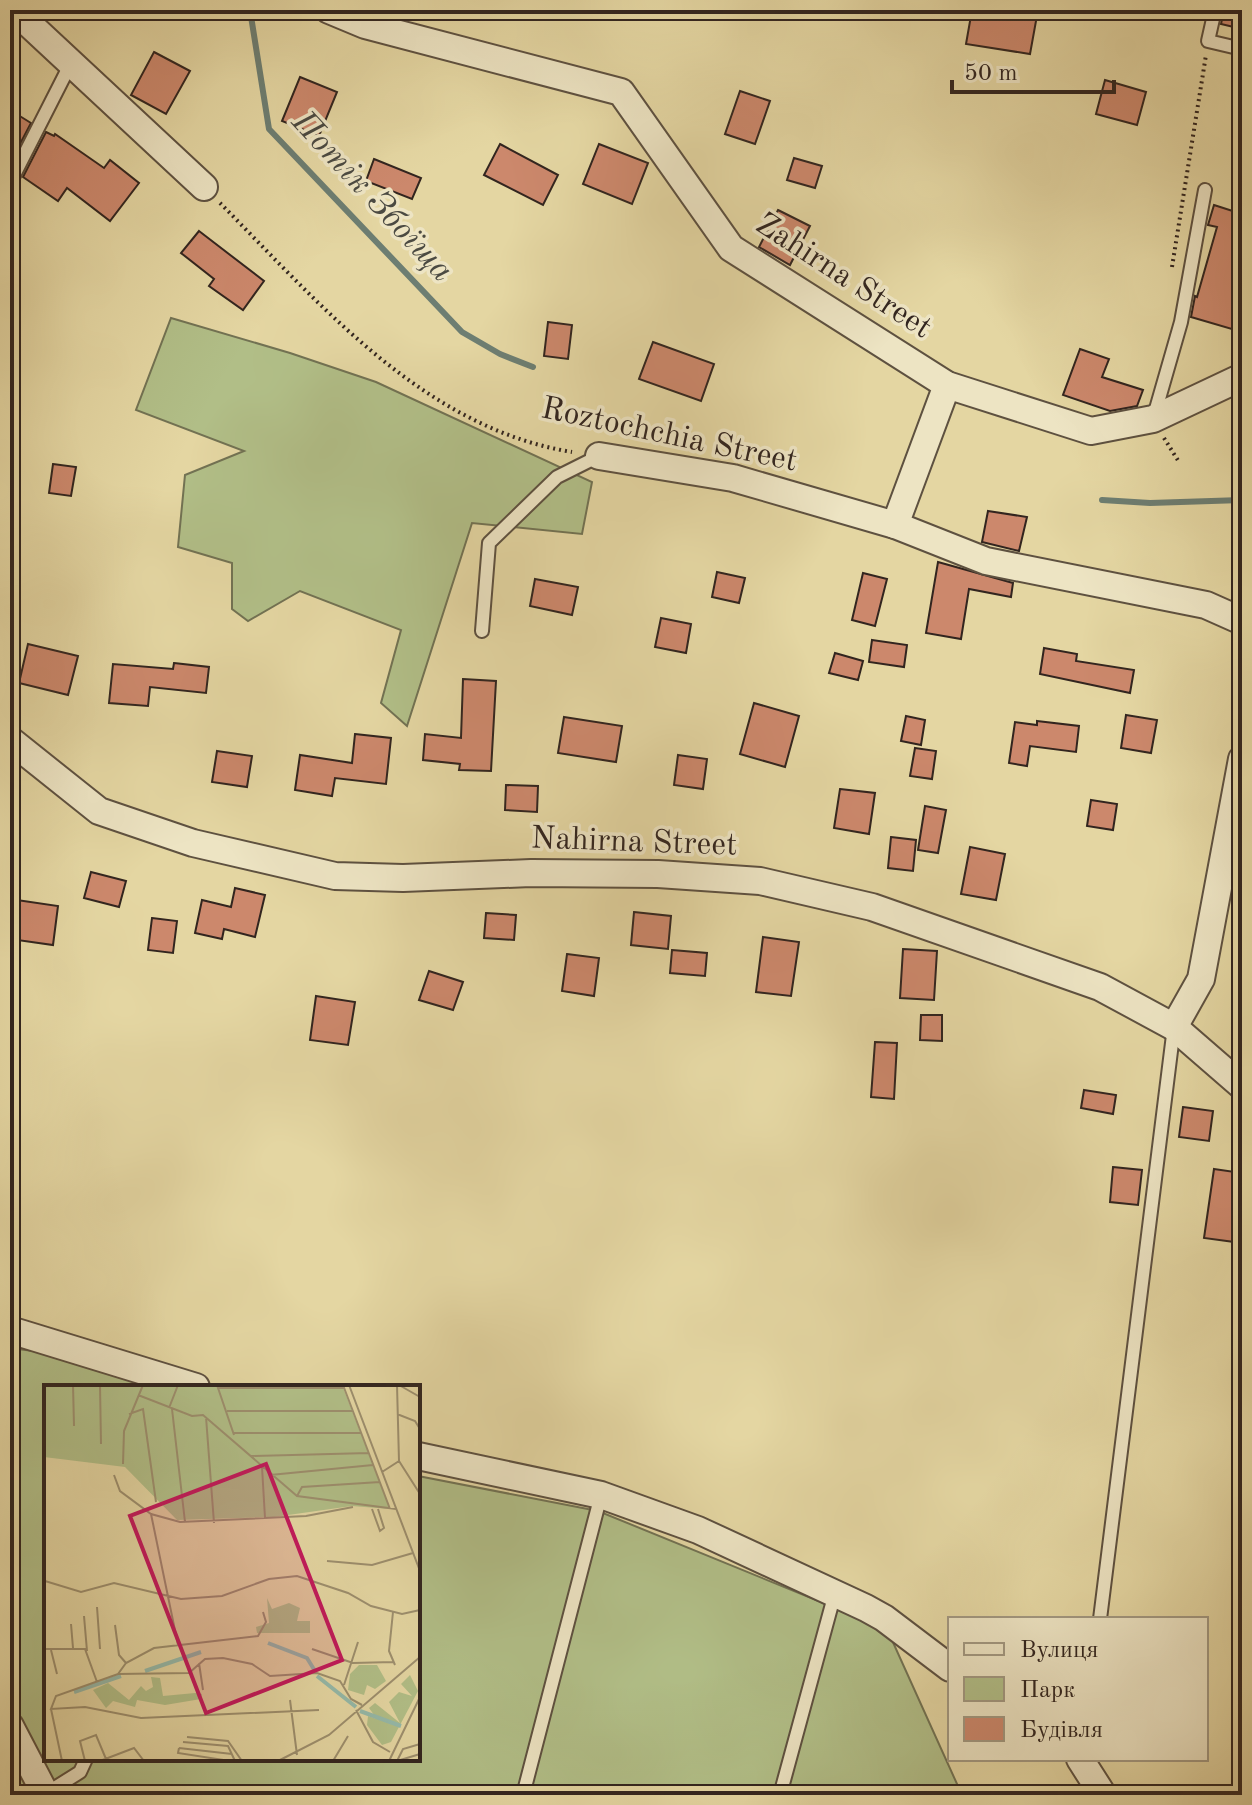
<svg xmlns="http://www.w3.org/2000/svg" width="1252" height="1805" font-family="'Old Standard TT',serif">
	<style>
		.green { fill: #b1be87; stroke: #727253; stroke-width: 2 }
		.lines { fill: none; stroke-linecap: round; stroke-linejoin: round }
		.stream { stroke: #6d7e72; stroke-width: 6 }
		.building { fill: #cc886c; stroke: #32251f; stroke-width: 2 }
		.service-casing { stroke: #5e5140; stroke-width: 16 }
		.minor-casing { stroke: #5e5140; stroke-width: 30 }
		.path { stroke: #32251f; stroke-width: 4; stroke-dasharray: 2 4; stroke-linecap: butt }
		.service { stroke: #ede4c3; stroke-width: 12 }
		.minor { stroke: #ede4c3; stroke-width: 26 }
		.labels { text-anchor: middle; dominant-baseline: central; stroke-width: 7; stroke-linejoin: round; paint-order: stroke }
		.street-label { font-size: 32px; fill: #32251f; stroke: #ede4c3 }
		.water-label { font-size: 34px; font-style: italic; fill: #4b4a42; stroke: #ede4c3 }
		.inset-river { fill: none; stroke: #95b9a9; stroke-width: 4 }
		.inset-road { fill: none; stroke: #9d8f6e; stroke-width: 2 }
		.view { fill: #c2185b; fill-opacity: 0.15; stroke: #c2185b; stroke-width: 4 }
		.inset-edge { fill: none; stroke: #32251f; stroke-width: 4 }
	</style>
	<rect width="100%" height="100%" fill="#e4d6a2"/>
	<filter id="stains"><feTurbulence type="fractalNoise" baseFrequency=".0025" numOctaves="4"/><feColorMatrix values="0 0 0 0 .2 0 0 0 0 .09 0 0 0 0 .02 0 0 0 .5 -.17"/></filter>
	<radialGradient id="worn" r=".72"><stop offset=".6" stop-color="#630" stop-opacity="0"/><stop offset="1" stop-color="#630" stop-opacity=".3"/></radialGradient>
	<g class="green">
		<path d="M171,318L290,353L376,382L592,482L582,534L472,523L407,726L381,703L401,630L300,591L248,621L232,609V563L178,547L185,475L244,451L136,410Z"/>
		<path d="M10,1348L104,1360L172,1387H46V1759H418V1476L598,1511L887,1629L962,1795H10Z"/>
	</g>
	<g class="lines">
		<g class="stream">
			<path d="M250,10L269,129L462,332L500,354L533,367"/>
			<path d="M1102,500L1150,503L1242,500"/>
		</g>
	</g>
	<g class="building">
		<path d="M972,10H1038L1030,54L966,44Z"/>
		<path d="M1224,10H1242V29L1221,24Z"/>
		<path d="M154,52L190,71L166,114L131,95Z"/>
		<path d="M300,77L337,92L319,136L282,121Z"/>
		<path d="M1105,80L1146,92L1137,125L1096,114Z"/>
		<path d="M740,91L770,101L755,144L725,134Z"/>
		<path d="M10,110L31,123L10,163Z"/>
		<path d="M46,132L54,136L55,134L104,168L110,160L139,183L110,221L67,188L58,201L23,177Z"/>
		<path d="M500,144L558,175L543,205L484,175Z"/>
		<path d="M599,144L648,163L632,204L583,184Z"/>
		<path d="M794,158L822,166L815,188L787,180Z"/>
		<path d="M374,159L421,178L412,199L366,181Z"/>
		<path d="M1214,205L1242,214V332L1191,317L1195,296L1197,297L1217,227L1208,225Z"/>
		<path d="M778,210L810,226L790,265L759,247Z"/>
		<path d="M199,231L264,281L243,310L209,286L214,279L181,253Z"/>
		<path d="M548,322L572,325L568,359L544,356Z"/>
		<path d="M653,342L714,364L701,401L639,379Z"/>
		<path d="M1080,349L1109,359L1102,377L1143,390L1137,406L1110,411L1063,395Z"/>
		<path d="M53,464L76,467L71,496L49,493Z"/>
		<path d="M988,511L1027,517L1019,551L982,542Z"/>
		<path d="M938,562L1013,583L1011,597L969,589L961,639L926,633Z"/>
		<path d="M717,572L745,578L739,603L712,597Z"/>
		<path d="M863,573L887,579L875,626L852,620Z"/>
		<path d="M535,579L578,587L572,615L530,606Z"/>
		<path d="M661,618L691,624L686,653L655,647Z"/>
		<path d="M872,640L907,645L904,667L869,662Z"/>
		<path d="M28,644L78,656L68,695L19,683Z"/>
		<path d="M1044,648L1077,654L1076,661L1134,670L1130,693L1040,674Z"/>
		<path d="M835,653L863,661L858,680L829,673Z"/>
		<path d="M174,663L209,667L206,693L150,687L148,706L109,703L113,664L173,669Z"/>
		<path d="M463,679L496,681L491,771L459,770L460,764L423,760L425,734L461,738Z"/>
		<path d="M754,703L799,716L785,767L740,754Z"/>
		<path d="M1126,715L1157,720L1151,753L1121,748Z"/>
		<path d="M906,716L925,720L921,745L901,741Z"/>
		<path d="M564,717L622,726L616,762L558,753Z"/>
		<path d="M1037,721L1079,726L1076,752L1030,746L1027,766L1009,763L1015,722L1037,725Z"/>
		<path d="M355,734L391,738L386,784L335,778L332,796L295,790L300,755L352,763Z"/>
		<path d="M915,748L936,751L932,779L910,776Z"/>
		<path d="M217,751L252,756L247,787L212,782Z"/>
		<path d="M678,755L707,759L703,789L674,785Z"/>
		<path d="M506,785L538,786L537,812L505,810Z"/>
		<path d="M840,789L875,793L869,834L834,828Z"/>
		<path d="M1091,800L1117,804L1113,830L1087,826Z"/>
		<path d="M925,806L946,810L938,853L918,850Z"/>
		<path d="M891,837L916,840L913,871L888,868Z"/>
		<path d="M970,847L1005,854L996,900L961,894Z"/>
		<path d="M91,872L126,881L119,907L84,898Z"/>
		<path d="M235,888L265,895L255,937L224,929L222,939L195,933L202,900L231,907Z"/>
		<path d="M10,899L58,906L53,945L10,939Z"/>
		<path d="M634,912L671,916L668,949L631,945Z"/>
		<path d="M486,913L516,915L514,940L484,938Z"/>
		<path d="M152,918L177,921L173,953L148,950Z"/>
		<path d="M763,937L799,942L791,996L756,992Z"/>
		<path d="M903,949L937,951L934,1000L900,998Z"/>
		<path d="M672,950L707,953L705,976L670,973Z"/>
		<path d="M567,954L599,958L594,996L562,991Z"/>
		<path d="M429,971L463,982L453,1010L419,1000Z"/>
		<path d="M316,996L355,1002L348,1045L310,1040Z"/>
		<path d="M921,1015H942V1041L920,1040Z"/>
		<path d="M875,1042L897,1043L894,1099L871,1097Z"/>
		<path d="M1084,1090L1116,1095L1113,1114L1081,1108Z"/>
		<path d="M1183,1107L1213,1111L1209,1141L1179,1137Z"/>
		<path d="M1113,1167L1142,1170L1138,1205L1110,1202Z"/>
		<path d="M1214,1169L1242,1173V1243L1204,1238Z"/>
	</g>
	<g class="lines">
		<defs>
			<g id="service">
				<path d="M1215,10L1208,41L1242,49"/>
				<path d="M10,183L71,63"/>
				<path d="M1154,416L1181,322L1205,190"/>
				<path d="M482,631L489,543L557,477L599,456"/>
				<path d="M1100,1619L1174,1027"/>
				<path d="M45,1794L80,1772L86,1759"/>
				<path d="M523,1795L601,1495"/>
				<path d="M780,1795L835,1593"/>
			</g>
			<g id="minor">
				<path d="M14,10L204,187"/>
				<path d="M329,10L365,25L621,92L731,248L947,385L1091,431L1153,419L1242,377"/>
				<path d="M599,456L733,478L895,525L986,561L1206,605L1242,621"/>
				<path d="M895,525L947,385"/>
				<path d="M10,740L99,811L193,843L335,876L403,878L531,873L658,874L760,881L872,907L1100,987L1174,1027L1242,1086"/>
				<path d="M1174,1027L1201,979L1242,759"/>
				<path d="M10,1330L196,1387"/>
				<path d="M418,1456L601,1495L698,1530L866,1608L884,1618L950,1668"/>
				<path d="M10,1726L46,1795"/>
				<path d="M1080,1759L1103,1795"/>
			</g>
		</defs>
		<use href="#service" class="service-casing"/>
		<use href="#minor" class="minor-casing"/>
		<g class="path">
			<path d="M220,203C320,304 424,428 572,452"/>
			<path d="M1172,267L1206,55"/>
			<path d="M1164,438L1179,462"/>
		</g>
		<use href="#service" class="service"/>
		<use href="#minor" class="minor"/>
	</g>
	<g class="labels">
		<g class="street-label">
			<text transform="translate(843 277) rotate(33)">Zahirna Street</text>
			<text transform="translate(669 436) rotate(12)">Roztochchia Street</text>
			<text transform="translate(634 843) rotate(2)">Nahirna Street</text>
		</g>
		<g class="water-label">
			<text transform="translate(372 197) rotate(47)">Потік Збоїща</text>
		</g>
	</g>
	<g transform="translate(44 1385)">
		<rect width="376" height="376" fill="#e4d6a2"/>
		<path d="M0,0H298L346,124L308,121L230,132L133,135L81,82L0,72ZM223,213L228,224L245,218L256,223L253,236H266V248H213L212,242L225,238ZM315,280H333L342,296L331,304L323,300L320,310L304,305L306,289ZM366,290L374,306L347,357L338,360L323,340L324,331L333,334L325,323L331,318L356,338L345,317L355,307L368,311L357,299ZM107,292L116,293L119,311L151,308L158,309L157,314L121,320L93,315L91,322L69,316L62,323L49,305L64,298L85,315L97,301L102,306L109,302Z" fill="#b1be87"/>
		<path class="inset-river" d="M224,258L263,273L271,286M101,286L157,267M273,291L312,322M30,307L77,291M316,326L357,341"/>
		<path class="inset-road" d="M29,0L30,41M56,0L57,59M173,0L190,50M299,0L346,124M305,0L376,186M355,0L376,12M174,3H300M94,10L148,31L159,30L253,111L352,124M125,23L134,0M128,24L141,137M183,26H308M85,29L99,24L112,117M353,29L371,36L376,44M162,32L170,138M190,48H317M206,71L325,68M355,76L376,109M79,79L80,46L99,0M218,82L221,133M338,87L355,76L353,0M70,90L76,106L107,129L136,137L262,131L309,122M226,90L329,80M253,111L258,102L336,97M328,124L336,146L340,143L334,124M107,129L134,260M283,176L328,180L369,168M1,196L37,207L70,198L137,214L178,211L225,194L253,191L304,208L327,221L358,229L376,225M53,222L56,264M349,227L345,266L351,280M40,231L43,266M27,239L29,263M71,240L75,270L82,278M0,264H41L53,297M268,264L309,278L349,277M7,265L13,289M155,278L159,305M74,289L82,278L110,263L214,251L222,237L219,227M300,300L314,257M246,315L253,370M7,324L18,376M275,325L97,333L41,322L7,324L12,311L74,289L145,288L161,274L179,273L208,279L226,291L273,288L296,296L307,314L318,320M312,325L329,357L346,367M143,352L184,356L198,376M139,357L184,361L191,376M135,363L134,368L186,376M135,363L188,369M236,375L285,350L376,272M41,376L36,356L52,350L62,374M56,376L90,363L100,376M289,376L304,351M345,376L376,312M353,376L376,369M353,376L359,364L376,359"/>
		<path class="view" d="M222,79L298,275L162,328L86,131Z"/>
		<rect width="376" height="376" class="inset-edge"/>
	</g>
	<rect width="1252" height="1805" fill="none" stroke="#e4d6a2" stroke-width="40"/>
	<rect x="12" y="12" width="1228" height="1781" fill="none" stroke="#32251f" stroke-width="4"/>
	<rect x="20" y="20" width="1212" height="1765" fill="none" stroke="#32251f" stroke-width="2"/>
	<rect x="948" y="1617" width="260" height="144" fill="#ede4c3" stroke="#a29881" stroke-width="2"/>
	<rect x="964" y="1643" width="40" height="12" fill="#ede4c3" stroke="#a29881" stroke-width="2"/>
	<text x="1020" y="1657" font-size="24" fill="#32251f">Вулиця</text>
	<rect x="964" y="1677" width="40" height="24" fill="#b1be87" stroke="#a29881" stroke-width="2"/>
	<text x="1020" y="1697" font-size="24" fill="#32251f">Парк</text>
	<rect x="964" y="1717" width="40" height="24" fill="#cc886c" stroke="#a29881" stroke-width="2"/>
	<text x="1020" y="1737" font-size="24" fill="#32251f">Будівля</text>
	<path d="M952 80v12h162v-12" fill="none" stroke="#32251f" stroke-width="4"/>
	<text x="964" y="80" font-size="24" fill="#32251f" stroke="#ede4c3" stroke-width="6" paint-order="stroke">50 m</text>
	<rect width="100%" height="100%" filter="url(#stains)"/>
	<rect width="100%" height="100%" fill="url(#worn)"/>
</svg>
